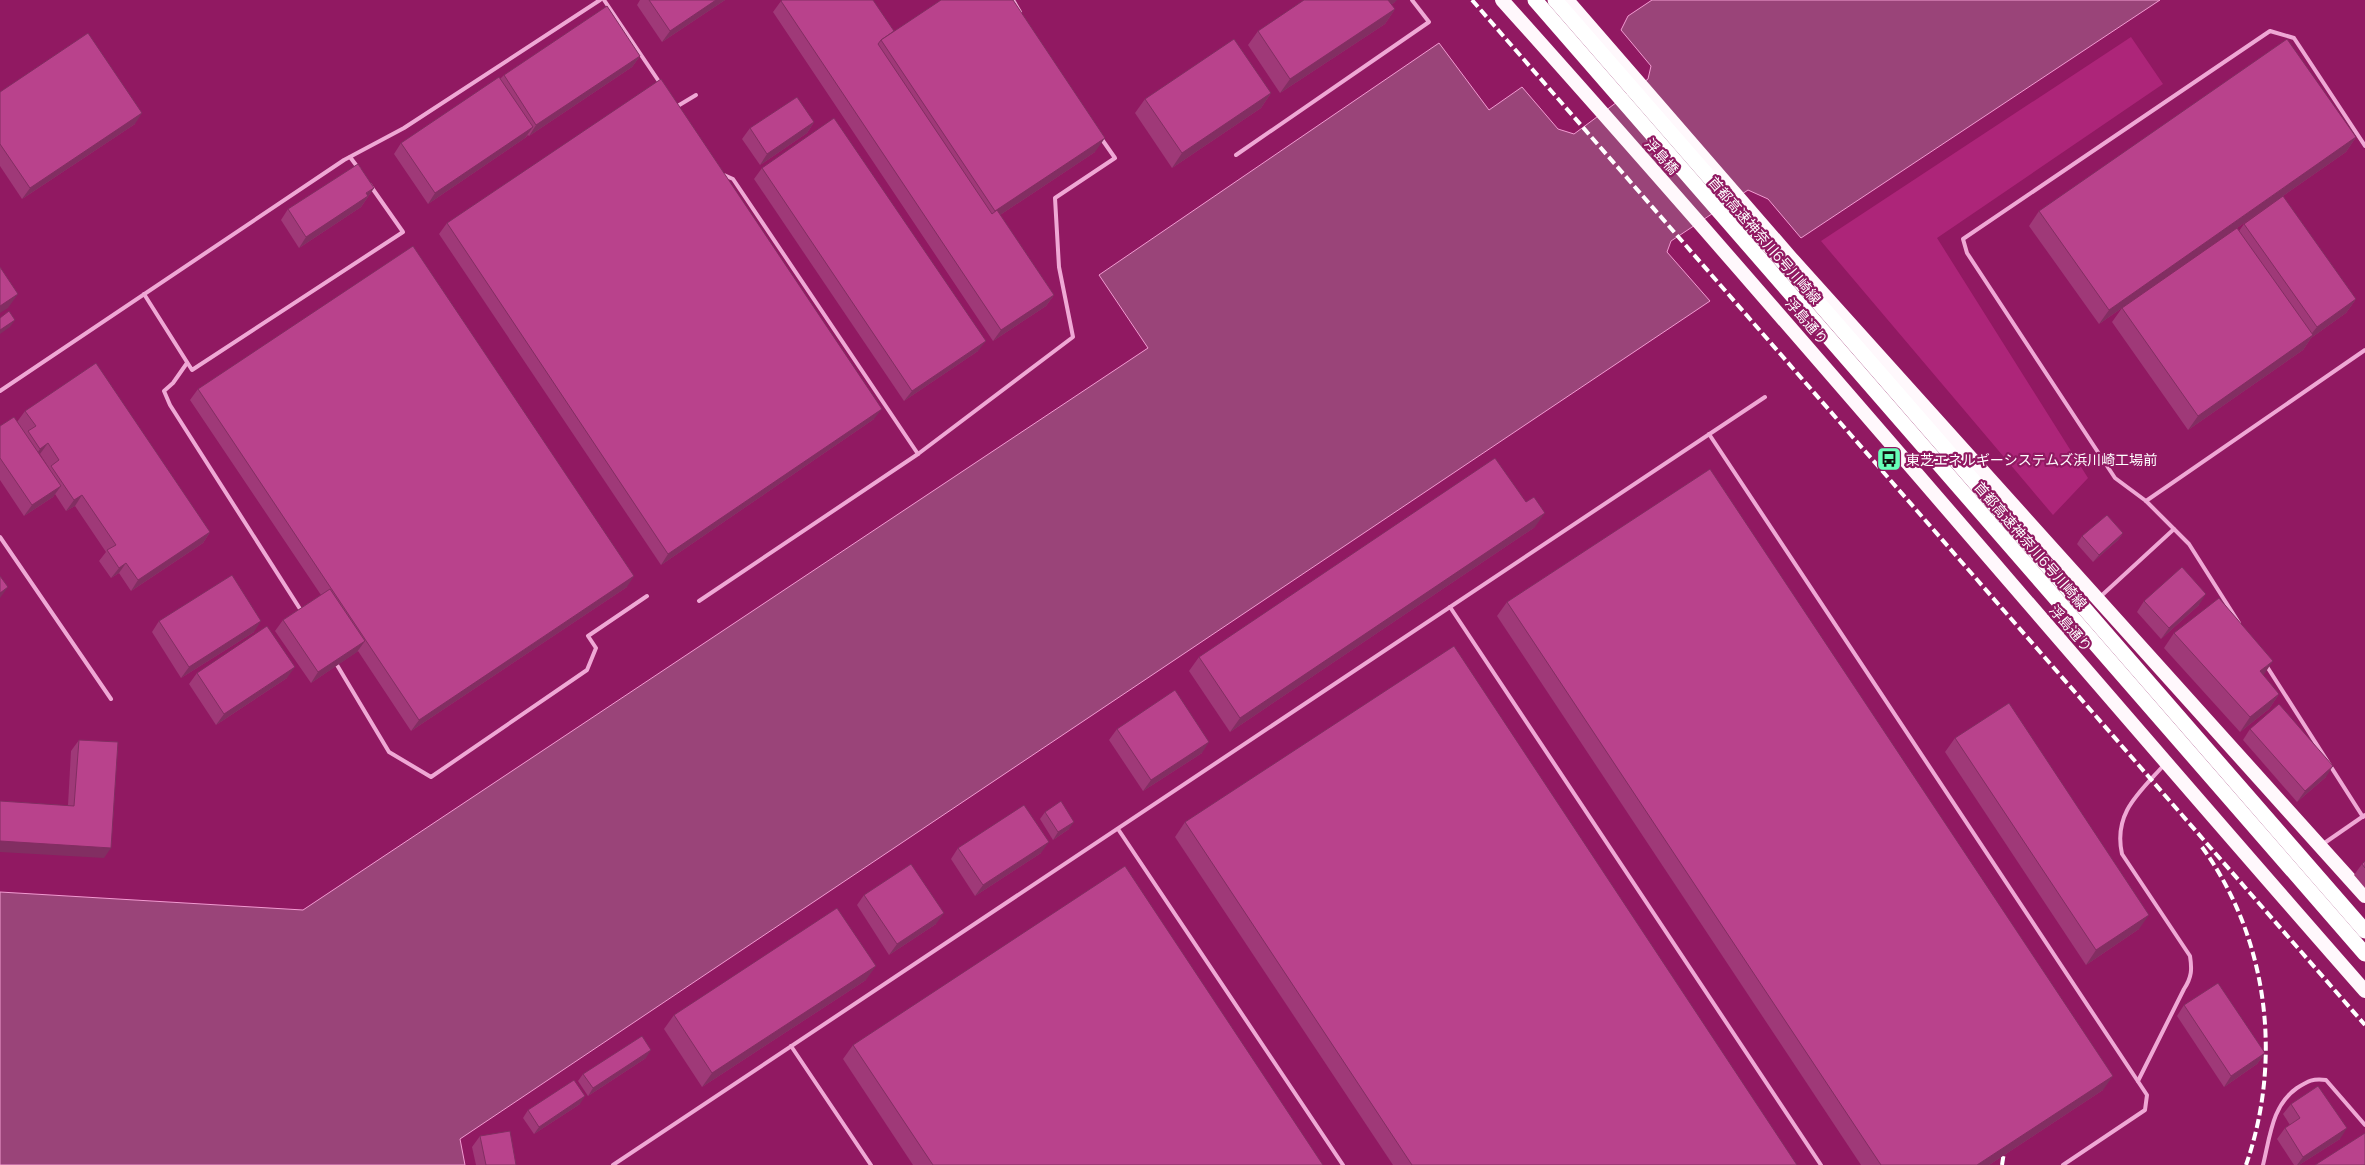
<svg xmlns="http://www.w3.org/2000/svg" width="2365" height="1165" font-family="Manrope,'Noto Sans JP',sans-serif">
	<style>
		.green { fill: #ad2579 }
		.water { fill: #9a4479; stroke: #f29bd2 }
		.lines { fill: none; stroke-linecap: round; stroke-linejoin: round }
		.service { stroke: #efa8d5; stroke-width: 4 }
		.trunk { stroke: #fff8fc; stroke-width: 14 }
		.rail { stroke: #fff; stroke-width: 4; stroke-dasharray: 9 4; stroke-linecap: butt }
		.motorway-bridge { stroke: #fff; stroke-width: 15 }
		.wall { fill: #9f3978; fill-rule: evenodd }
		.shaded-wall { fill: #822e62 }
		.building { fill: #b9428c; stroke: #822e62 }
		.labels { text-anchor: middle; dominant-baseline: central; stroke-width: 4.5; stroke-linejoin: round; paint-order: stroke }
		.street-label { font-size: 14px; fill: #fff; stroke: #911962 }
		.poi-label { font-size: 14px; fill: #fff; stroke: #911962; text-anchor: start }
	</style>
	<rect width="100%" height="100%" fill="#911962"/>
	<path class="green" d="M2131,37L2163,84L1937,238L2088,478L2053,515L1821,241Z"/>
	<path class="water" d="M1652,0H2160L1801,238L1768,199L1748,190L1671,241L1667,252L1710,301L460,1139L465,1165H0V892L303,910L1148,348L1099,275L1439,43L1489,110L1522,87L1558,129L1574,134L1648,79L1651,66L1621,30L1628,16Z"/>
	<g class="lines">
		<g class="service">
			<path d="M604,0L660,83"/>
			<path d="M1013,0L1020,12"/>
			<path d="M676,107L696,95"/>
			<path d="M1236,155L1429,22L1412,0"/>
			<path d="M350,157L359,169"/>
			<path d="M724,175L733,179L918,454L1073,337L1059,267L1055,198L1115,158L1101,138"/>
			<path d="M144,294L192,370L403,232L370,185"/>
			<path d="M187,363L173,383L164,391L170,405L302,612"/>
			<path d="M0,391L344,160L404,128L600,0"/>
			<path d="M1709,434L2147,1095L2145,1110L2063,1165"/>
			<path d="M2146,501L2365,350"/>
			<path d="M0,537L111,699"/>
			<path d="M2100,597L2174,529"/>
			<path d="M699,601L918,454"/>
			<path d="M1450,607L1821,1165"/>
			<path d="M2239,623L2189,544L2146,501L2115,478L1967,253L1963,239L2270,31L2294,38L2365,146"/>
			<path d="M2060,634L2071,623"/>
			<path d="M337,665L389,752L431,777L587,670L596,648L588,636L647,596"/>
			<path d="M2266,665L2363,817"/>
			<path d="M1118,829L1343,1165"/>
			<path d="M2323,844L2365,815"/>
			<path d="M791,1046L871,1165"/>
			<path d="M2138,1081L2184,989C2192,977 2192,969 2190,956L2122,854C2113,813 2139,793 2164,765"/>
			<path d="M613,1165L1765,397"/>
			<path d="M2263,1165C2270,1137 2272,1105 2297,1088C2308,1081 2313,1078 2326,1080L2365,1125"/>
		</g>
		<g class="trunk">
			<path d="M1502,0C1794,326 2076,662 2365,991"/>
			<path d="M1567,0L1791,258L2365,896"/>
		</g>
		<g class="rail">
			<path d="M1472,0L2365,1025"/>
			<path d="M2202,847C2268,938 2283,1059 2246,1165"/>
			<path d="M2002,1165L2004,1152"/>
		</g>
		<g class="motorway-bridge">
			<path d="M1535,0L2365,954"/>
			<path d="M1555,0L2365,931"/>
		</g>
	</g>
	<g class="wall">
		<path d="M640,0H725L662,42L637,5Z"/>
		<path d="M781,1L894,31L1095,152L1000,215L1054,295L1046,306L993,341L773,12Z"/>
		<path d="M1395,2L1391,5L1395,9L1385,24L1280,93L1248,45L1258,31Z"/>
		<path d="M640,56L632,67L529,136L528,135L525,138L428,204L394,154L401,143L500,79L504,75Z"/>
		<path d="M0,92L135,124L22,199L0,166Z"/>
		<path d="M1271,93L1261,108L1172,168L1135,113L1145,99Z"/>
		<path d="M814,122L807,133L760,165L742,139L750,128Z"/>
		<path d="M2356,137L2346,152L2099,324L2029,226L2039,211Z"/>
		<path d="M762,168L978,351L904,401L754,179Z"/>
		<path d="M374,188L361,207L299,248L281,220L288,209Z"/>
		<path d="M447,223L874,419L661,565L439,234Z"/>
		<path d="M2244,224L2356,299L2346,313L2311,338L2303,350L2188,430L2112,322L2122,308L2239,231Z"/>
		<path d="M198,389L627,587L411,731L358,651L311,683L275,631L283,620L321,595L190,400Z"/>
		<path d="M25,411L210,532L203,543L131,591L119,573L111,578L99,561L106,552L75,506L66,511L55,494L53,497L24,516L0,480V426L17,422ZM40,454L49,468L39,455Z"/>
		<path d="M1535,527L1230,732L1189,671L1199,657Z"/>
		<path d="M2123,533L2118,540L2093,562L2077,544L2082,536Z"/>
		<path d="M2144,601L2199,605L2161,639L2137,612Z"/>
		<path d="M1507,602L2103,1090L1989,1165H1861L1497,616Z"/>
		<path d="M159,621L254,632L181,678L152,632Z"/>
		<path d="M2174,633L2263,675L2279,694L2269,709L2240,732L2164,648Z"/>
		<path d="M197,673L287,678L216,725L189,684Z"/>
		<path d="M1117,729L1202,753L1143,791L1109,740Z"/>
		<path d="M2250,729L2326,777L2297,802L2243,740Z"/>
		<path d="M1955,738L2139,929L2086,965L1945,752Z"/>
		<path d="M79,740L104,858L68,805L71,751Z"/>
		<path d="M1045,812L1069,829L1053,840L1040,819Z"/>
		<path d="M1185,822L1797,1165H1393L1175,837Z"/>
		<path d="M958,848L1041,853L975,896L951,859Z"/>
		<path d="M2365,861V888L2354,875L2362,864Z"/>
		<path d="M864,895L936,924L889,955L857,905Z"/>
		<path d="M866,980L702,1087L664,1029L674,1015Z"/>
		<path d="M2184,1005L2265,1053L2257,1064L2224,1087L2177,1016Z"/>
		<path d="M853,1045L1323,1165H913L843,1059Z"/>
		<path d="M646,1058L588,1096L578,1081L583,1074Z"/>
		<path d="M580,1104L534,1134L523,1118L528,1110Z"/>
		<path d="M2291,1104L2340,1139L2299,1165H2294L2277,1139L2285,1128L2290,1125L2283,1114Z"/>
		<path d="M480,1136L516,1165H476L472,1147Z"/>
	</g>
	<g class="shaded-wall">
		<path d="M716,0H725L662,42L670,31Z"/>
		<path d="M1388,0H1397L1395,2L1378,14Z"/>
		<path d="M1395,9L1385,24L1280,93L1290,79Z"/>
		<path d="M640,56L632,67L529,136L536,125Z"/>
		<path d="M1271,93L1261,108L1172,168L1182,153Z"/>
		<path d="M142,113L135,124L22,199L30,188Z"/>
		<path d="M814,122L807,133L760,165L767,154Z"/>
		<path d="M533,127L525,138L428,204L435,193Z"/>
		<path d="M2356,137L2346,152L2099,324L2109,310Z"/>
		<path d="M1105,138L1095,152L985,225L995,211Z"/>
		<path d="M374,188L361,207L299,248L306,237Z"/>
		<path d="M18,294L8,308L0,313V306Z"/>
		<path d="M1054,295L1046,306L993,341L1001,330Z"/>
		<path d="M2356,299L2346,313L2311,338L2303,350L2188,430L2198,416L2308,338L2317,327Z"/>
		<path d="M15,320L10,327L0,334V330Z"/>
		<path d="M986,341L978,351L904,401L912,391Z"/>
		<path d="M882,409L874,419L661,565L668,554Z"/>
		<path d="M48,443L40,454L32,460L40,449Z"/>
		<path d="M61,486L53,497L24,516L32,505Z"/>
		<path d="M82,495L75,506L66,511L74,500Z"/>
		<path d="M1545,513L1535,527L1230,732L1240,718Z"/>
		<path d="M210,532L203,543L131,591L138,580Z"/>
		<path d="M2123,533L2118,540L2093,562L2099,555Z"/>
		<path d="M126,563L119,573L111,578L119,568Z"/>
		<path d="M634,576L627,587L411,731L419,720Z"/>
		<path d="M8,587L0,598V593Z"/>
		<path d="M2206,594L2199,605L2161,639L2169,628Z"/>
		<path d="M261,621L254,632L181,678L189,667Z"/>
		<path d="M365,641L357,652L311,683L318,672Z"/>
		<path d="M2273,661L2263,676L2260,671Z"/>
		<path d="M295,667L287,678L216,725L224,714Z"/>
		<path d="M2279,694L2269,709L2240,732L2250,717Z"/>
		<path d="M1209,742L1202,753L1143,791L1151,780Z"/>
		<path d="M2333,766L2326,777L2297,802L2305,791Z"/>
		<path d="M1074,822L1069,829L1053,840L1058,832Z"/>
		<path d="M0,841L111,848L104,858L0,852Z"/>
		<path d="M1049,842L1041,853L975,896L983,885Z"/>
		<path d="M944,913L936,924L889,955L897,944Z"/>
		<path d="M2149,915L2139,929L2086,965L2096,950Z"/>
		<path d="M876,966L866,980L702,1087L712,1073Z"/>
		<path d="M651,1050L646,1058L588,1096L593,1088Z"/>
		<path d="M2265,1053L2257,1064L2224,1087L2231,1076Z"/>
		<path d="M2113,1076L2103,1090L1989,1165H1977Z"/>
		<path d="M585,1096L580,1104L534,1134L539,1127Z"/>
		<path d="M2347,1128L2340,1139L2299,1165H2297L2303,1157Z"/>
	</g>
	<g class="building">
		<path d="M649,0H716L670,31Z"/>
		<path d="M782,0H873L894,31L881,40L878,44L992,214L997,210L1054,295L1001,330L781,1Z"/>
		<path d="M941,0H1013L1105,138L995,211L881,40Z"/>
		<path d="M1304,0H1388L1395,9L1290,79L1258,31Z"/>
		<path d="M607,6L640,56L536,125L504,75Z"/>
		<path d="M88,33L142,113L30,188L0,144V92Z"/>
		<path d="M1234,39L1271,93L1182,153L1145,99Z"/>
		<path d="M2287,39L2356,137L2109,310L2039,211Z"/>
		<path d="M499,77L533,127L435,193L401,143Z"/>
		<path d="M661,79L882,409L668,554L447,223Z"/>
		<path d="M797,97L814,122L767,154L750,128Z"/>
		<path d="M834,118L986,341L912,391L762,168Z"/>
		<path d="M358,164L374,188L366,193L368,196L306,237L288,209Z"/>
		<path d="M2283,196L2356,299L2317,327L2244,224Z"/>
		<path d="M2237,228L2313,335L2198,416L2122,308Z"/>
		<path d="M413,246L634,576L419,720L198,389Z"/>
		<path d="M0,267L18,294L0,306Z"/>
		<path d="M9,311L15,320L0,330V318Z"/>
		<path d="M96,363L210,532L138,580L126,563L119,568L107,550L116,545L82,495L74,500L51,466L59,460L48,443L40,449L28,431L36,426L25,411Z"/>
		<path d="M14,417L61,486L32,505L0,458V426Z"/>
		<path d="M1495,458L1526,502L1534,497L1545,513L1240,718L1199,657Z"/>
		<path d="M1710,469L2113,1076L1977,1165H1881L1507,602Z"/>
		<path d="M2107,515L2123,533L2099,555L2082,536Z"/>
		<path d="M2182,567L2206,594L2169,628L2144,601Z"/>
		<path d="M232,575L261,621L189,667L159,621Z"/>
		<path d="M0,576L8,587L0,593Z"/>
		<path d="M330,589L365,641L318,672L283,620Z"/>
		<path d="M2219,598L2273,661L2260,671L2279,694L2250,717L2174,633Z"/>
		<path d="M267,626L295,667L224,714L197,673Z"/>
		<path d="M1454,646L1797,1165H1412L1185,822Z"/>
		<path d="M1175,690L1209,742L1151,780L1117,729Z"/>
		<path d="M2009,703L2149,915L2096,950L1955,738Z"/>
		<path d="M2279,704L2333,766L2305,791L2250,729Z"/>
		<path d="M79,740L118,742L111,848L0,841V801L74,806Z"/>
		<path d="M1061,801L1074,822L1058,832L1045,812Z"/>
		<path d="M1024,805L1049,842L983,885L958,848Z"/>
		<path d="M2365,861V868L2362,864Z"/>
		<path d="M911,864L944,913L897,944L864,895Z"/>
		<path d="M1125,866L1323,1165H933L853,1045Z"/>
		<path d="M837,908L876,966L712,1073L674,1015Z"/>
		<path d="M2218,983L2265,1053L2231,1076L2184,1005Z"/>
		<path d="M642,1036L651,1050L593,1088L583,1074Z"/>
		<path d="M574,1080L585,1096L539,1127L528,1110Z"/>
		<path d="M2318,1086L2347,1128L2303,1157L2285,1128L2300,1118L2291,1104Z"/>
		<path d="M510,1131L516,1165H486L480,1136Z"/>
		<path d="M2365,1133V1165H2315Z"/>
	</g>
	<defs>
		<symbol id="bus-square" viewBox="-11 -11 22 22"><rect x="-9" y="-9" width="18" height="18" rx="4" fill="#66ffb8" stroke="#911962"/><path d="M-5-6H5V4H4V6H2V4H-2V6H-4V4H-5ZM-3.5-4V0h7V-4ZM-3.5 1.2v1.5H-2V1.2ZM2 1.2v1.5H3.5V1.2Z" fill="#111"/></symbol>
	</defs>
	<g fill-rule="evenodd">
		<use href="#bus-square" x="1875" y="445" width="28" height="28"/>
	</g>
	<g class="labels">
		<g class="street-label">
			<text transform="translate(1662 156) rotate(48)">浮島橋</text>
			<text transform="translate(1765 240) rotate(49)">首都高速神奈川6号川崎線</text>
			<text transform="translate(1807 321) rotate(49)">浮島通り</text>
			<text transform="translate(2031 545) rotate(49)">首都高速神奈川6号川崎線</text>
			<text transform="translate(2071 628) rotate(49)">浮島通り</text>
		</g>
		<g class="poi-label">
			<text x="1906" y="459">東芝エネルギーシステムズ浜川崎工場前</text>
		</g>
	</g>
</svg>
